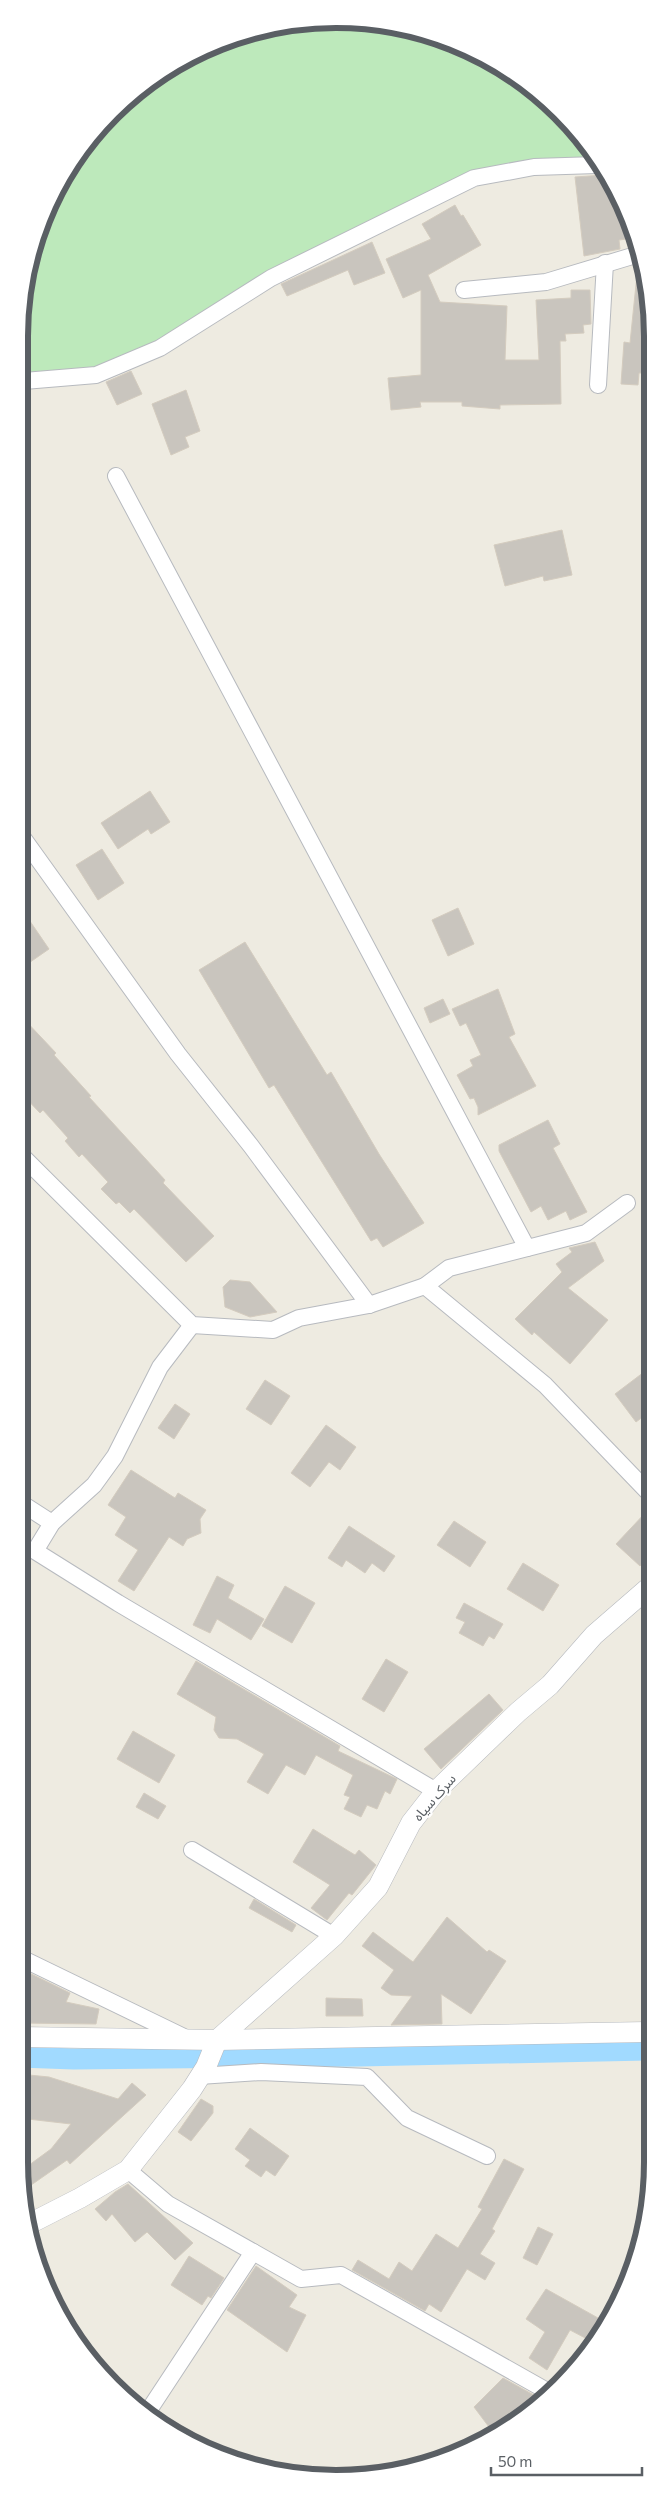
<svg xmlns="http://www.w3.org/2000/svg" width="671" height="2497" font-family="Commissioner,'Noto Sans Arabic',sans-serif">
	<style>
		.green { fill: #bde9bb }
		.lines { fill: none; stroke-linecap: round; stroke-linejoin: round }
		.canal { stroke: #a1daff; stroke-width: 21 }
		.building { fill: #c9c5be; stroke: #d4ccbf }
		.minor-casing { stroke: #b7babf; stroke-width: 18 }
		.tertiary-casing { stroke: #b7babf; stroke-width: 21 }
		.minor { stroke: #fff; stroke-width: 16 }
		.tertiary { stroke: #fff; stroke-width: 20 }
		.labels { text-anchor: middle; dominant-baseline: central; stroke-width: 4.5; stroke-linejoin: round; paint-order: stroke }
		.street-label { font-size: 14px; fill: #5a5f64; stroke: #fff }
		.rim { fill: none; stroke: #5a5f64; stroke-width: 6 }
	</style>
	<rect width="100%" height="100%" fill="#eeebe1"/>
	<path class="green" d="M273,25H397L494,61L573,126L597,165L474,178L96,375L24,381L25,274L72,160L159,72Z"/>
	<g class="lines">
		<path class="canal" d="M19,2057L74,2059L360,2056L647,2050"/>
	</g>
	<g class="building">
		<path d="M604,175L628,214L635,238L619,240L620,249L584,256L575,177Z"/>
		<path d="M455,205L461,216L463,215L481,245L428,275L440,302L507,306L505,360H539L536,300L571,298V290H590L591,324L583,325L584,333L565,334L566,341H560L561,404L500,405V409L462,406V402H420L421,407L391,410L388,378L421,375V290L403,298L386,259L431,239L422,224Z"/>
		<path d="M372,242L385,273L354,285L348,270L287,296L281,284Z"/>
		<path d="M641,264L650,294L649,373H639L638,385L621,384L624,342L630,343L638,265Z"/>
		<path d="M131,371L142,394L117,405L106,382Z"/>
		<path d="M186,390L200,431L185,437L189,447L171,455L152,404Z"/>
		<path d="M562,530L572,575L544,581L543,576L505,586L494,545Z"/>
		<path d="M150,791L170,822L151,834L148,829L118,849L101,823Z"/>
		<path d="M102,849L124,883L98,900L76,865Z"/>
		<path d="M458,908L474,944L448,956L432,920Z"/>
		<path d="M23,911L49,949L23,967Z"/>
		<path d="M245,942L327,1075L331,1072L379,1154L424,1223L383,1247L377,1238L371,1241L274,1085L269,1088L199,970Z"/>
		<path d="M498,989L515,1034L509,1037L536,1086L478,1115V1107L474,1098L470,1099L457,1075L473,1066L470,1060L481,1055L466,1023L460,1026L452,1009Z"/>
		<path d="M443,999L450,1014L430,1023L424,1008Z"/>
		<path d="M22,1017L56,1053L54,1055L91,1096L89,1097L165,1180L163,1183L214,1236L186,1262L134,1209L130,1213L119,1202L116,1204L101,1189L108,1182L82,1154L79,1157L65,1141L68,1138L43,1110L40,1113L22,1094Z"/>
		<path d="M548,1120L560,1144L553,1148L587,1212L570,1220L566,1211L548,1220L541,1206L531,1212L499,1151V1145Z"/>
		<path d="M595,1242L604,1261L568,1288L608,1320L570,1364L534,1332L532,1335L515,1319L562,1272L556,1264L572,1252L569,1248Z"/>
		<path d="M230,1280L250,1282L277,1312L250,1317L225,1307L223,1287Z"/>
		<path d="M648,1369V1413L636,1422L615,1394Z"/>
		<path d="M265,1380L290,1396L271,1425L246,1409Z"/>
		<path d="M175,1404L190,1414L174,1439L158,1428Z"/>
		<path d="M326,1425L356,1447L340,1470L329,1462L310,1487L291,1473Z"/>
		<path d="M131,1470L175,1498L178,1493L206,1510L200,1519L201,1533L187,1539L183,1546L169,1537L134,1591L118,1581L138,1550L115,1535L126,1517L108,1505Z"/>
		<path d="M647,1511V1558L640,1566L616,1544Z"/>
		<path d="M454,1521L486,1542L470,1567L437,1545Z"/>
		<path d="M349,1526L395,1556L384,1572L372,1563L365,1573L346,1560L342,1567L328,1558Z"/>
		<path d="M523,1563L559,1585L543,1611L507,1589Z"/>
		<path d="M217,1576L234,1585L228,1598L264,1619L251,1640L217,1619L210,1633L193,1625Z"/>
		<path d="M285,1586L315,1603L292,1643L262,1626Z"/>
		<path d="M464,1603L503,1624L494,1639L489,1636L483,1646L459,1633L465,1622L456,1618Z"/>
		<path d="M386,1659L408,1672L384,1712L362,1699Z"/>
		<path d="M196,1661L340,1746L338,1751L397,1779L390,1794L385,1791L377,1809L367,1805L361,1817L344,1809L350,1797L344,1795L353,1775L316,1755L305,1775L286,1765L268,1794L247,1782L264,1754L237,1739L219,1738L214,1730L216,1717L177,1694Z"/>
		<path d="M489,1694L503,1710L441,1769L424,1749Z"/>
		<path d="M133,1731L175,1755L159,1783L117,1759Z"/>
		<path d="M144,1793L166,1806L158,1819L136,1807Z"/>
		<path d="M313,1829L355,1855L359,1850L376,1865L352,1895L349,1893L327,1920L311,1908L330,1885L293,1862Z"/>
		<path d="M254,1899L296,1925L292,1932L249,1908Z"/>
		<path d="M447,1917L487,1952L489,1950L506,1961L471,2014L441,1994L442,2024L391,2025L412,1996L391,1995L381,1988L394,1970L362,1946L373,1932L413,1962Z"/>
		<path d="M19,1968L70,1993L66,2002L99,2009L96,2024L19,2023Z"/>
		<path d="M326,1998L362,1999L363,2016H326Z"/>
		<path d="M19,2074L49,2077L118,2099L132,2083L146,2095L70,2164L67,2160L24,2190L21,2171L51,2149L71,2124L19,2118Z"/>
		<path d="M201,2099L213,2106V2113L191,2141L178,2132Z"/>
		<path d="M250,2128L289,2156L275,2176L266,2170L261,2177L245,2166L250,2160L235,2149Z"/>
		<path d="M504,2159L524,2169L492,2229L495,2231L480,2254L495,2263L485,2280L467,2269L441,2312L429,2304L425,2311L352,2270L358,2260L389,2279L399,2262L412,2271L436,2234L458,2248L482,2209L478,2207Z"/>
		<path d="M128,2184L193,2243L175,2260L147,2232L135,2242L112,2214L106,2221L95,2209L115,2192Z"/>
		<path d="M538,2227L553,2234L537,2265L523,2258Z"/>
		<path d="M189,2256L224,2278L211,2298L208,2296L202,2305L171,2285Z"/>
		<path d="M256,2266L297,2295L289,2307L306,2315L287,2352L227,2310Z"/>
		<path d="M546,2289L607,2323L591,2341L570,2330L547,2370L529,2358L545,2332L526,2319Z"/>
		<path d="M503,2378L541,2399L528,2413L492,2431L474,2407Z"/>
	</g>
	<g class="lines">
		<defs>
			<g id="minor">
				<path d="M464,290L546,282L639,254"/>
				<path d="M24,381L96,375L160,348L271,278L474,178L534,167L597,165"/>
				<path d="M598,385L605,263"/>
				<path d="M116,476L527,1248"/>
				<path d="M23,838L178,1054L251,1146L369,1305"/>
				<path d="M22,1156L192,1325L273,1330L299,1318L369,1305L425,1286L545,1385L647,1491"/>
				<path d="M425,1286L449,1268L586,1233L627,1203"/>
				<path d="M192,1325L160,1367L115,1456L94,1485L52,1523L35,1551L118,1603L436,1791"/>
				<path d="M21,1503L52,1523"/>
				<path d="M192,1850L334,1936"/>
				<path d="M19,1957L186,2038"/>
				<path d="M199,2076L261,2072L367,2077L407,2118L487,2156"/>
				<path d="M128,2170L168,2204L301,2279L341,2275L547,2391"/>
				<path d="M149,2410L253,2252"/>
			</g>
			<g id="tertiary">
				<path d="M19,2037L217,2040L647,2032"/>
				<path d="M31,2223L80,2198L128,2170L192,2089L206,2067L217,2040L334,1936L378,1887L411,1823L436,1791L518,1712L550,1685L594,1635L647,1589"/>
			</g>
		</defs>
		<use href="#minor" class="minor-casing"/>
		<use href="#tertiary" class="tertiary-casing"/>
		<use href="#minor" class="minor"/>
		<use href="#tertiary" class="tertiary"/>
	</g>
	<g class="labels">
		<g class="street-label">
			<text transform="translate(434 1797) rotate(-49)">سرک سیاه</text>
		</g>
	</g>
	<path d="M0 0H671V2497H0ZM336 28H336A308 308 0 0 1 644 336V2162A308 308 0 0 1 336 2470H336A308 308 0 0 1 28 2162V336A308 308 0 0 1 336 28Z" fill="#fff" fill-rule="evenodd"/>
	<path class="rim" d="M336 28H336A308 308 0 0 1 644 336V2162A308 308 0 0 1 336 2470H336A308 308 0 0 1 28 2162V336A308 308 0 0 1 336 28Z"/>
	<path d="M491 2467v8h151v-8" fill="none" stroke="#5a5f64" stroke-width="2.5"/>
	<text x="498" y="2467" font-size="15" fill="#5a5f64" stroke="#ffffff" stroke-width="4" paint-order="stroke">50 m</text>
</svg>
